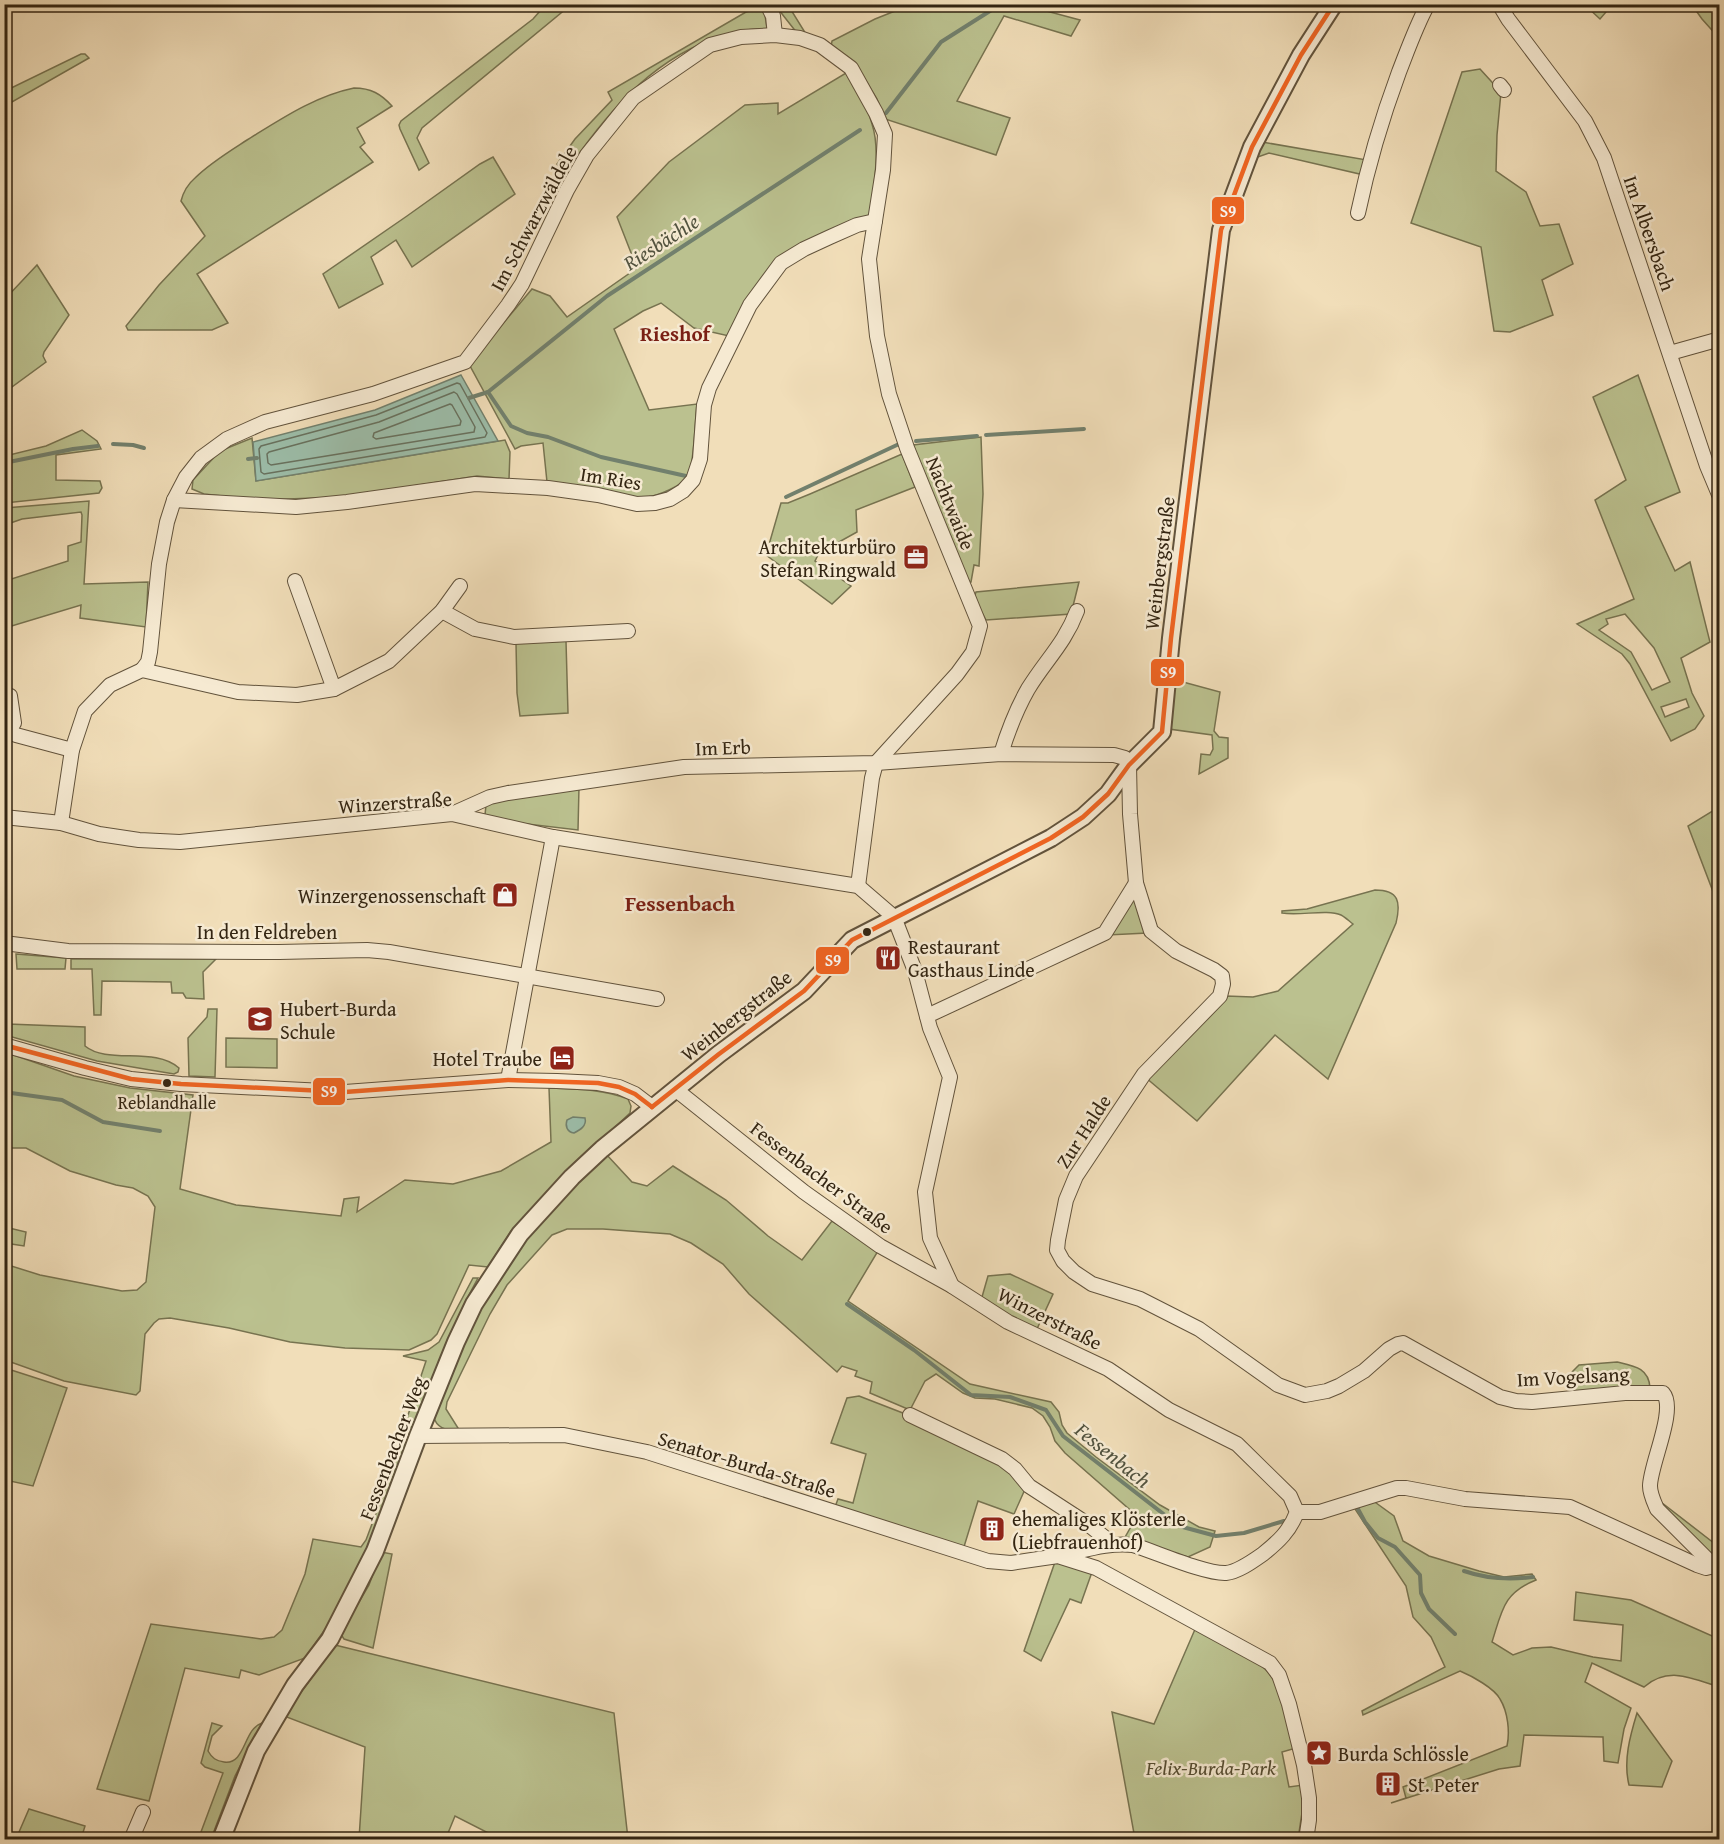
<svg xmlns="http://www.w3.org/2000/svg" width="1724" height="1844" font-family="'Gentium Book Plus',serif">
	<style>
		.green { fill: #bbc18f; stroke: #777350; stroke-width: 1.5; fill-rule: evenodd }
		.water { fill: #9cbda9; stroke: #72806d; stroke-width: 1.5 }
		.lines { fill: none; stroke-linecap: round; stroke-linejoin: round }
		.shore { stroke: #68715e; stroke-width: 1.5 }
		.stream { stroke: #72806d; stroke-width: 4 }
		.minor-casing { stroke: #62533c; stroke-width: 16 }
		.tertiary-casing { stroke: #62533c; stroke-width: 20 }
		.minor { stroke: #f6ead2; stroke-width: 14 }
		.tertiary { stroke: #f6ead2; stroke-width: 16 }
		.bus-1-casing { stroke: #f6ead2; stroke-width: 9 }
		.bus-1 { stroke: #f26522; stroke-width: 4.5 }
		.bus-dot { fill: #332512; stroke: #f6ead2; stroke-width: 2 }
		.labels { text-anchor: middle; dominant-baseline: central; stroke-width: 5; stroke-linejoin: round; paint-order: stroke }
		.bus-label { font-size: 18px; fill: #332512; stroke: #f6ead2 }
		.street-label { font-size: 20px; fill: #332512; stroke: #f6ead2 }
		.poi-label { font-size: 20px; fill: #332512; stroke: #f6ead2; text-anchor: start }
		.park-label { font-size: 20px; font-style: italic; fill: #554c31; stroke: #f6ead2 }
		.water-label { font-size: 21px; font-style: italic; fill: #52533f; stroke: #f6ead2 }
		.neighbourhood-label { font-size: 21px; font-weight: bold; fill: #7a1f14; stroke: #f6ead2 }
		.quarter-label { font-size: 22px; font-weight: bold; fill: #7a1f14; stroke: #f6ead2 }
		.line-badge { stroke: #f6ead2; stroke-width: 2 }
		.badge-label { font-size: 16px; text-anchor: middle; font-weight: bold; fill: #fff }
	</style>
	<rect width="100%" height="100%" fill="#f1deb9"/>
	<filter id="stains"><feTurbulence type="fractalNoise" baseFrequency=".00333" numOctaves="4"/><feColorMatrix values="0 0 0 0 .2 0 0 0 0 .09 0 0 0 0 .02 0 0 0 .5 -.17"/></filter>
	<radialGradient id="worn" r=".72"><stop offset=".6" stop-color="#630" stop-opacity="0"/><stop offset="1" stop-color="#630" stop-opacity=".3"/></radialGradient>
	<g class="green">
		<path d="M543,4L566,5L567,8L422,128L417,138L429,163L419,170L400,129L399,125L401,121L533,19L540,11Z"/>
		<path d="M775,5H788L806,34L797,33Z"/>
		<path d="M910,5H1024L1080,20L1071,36L1004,16L957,101L1010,118L996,155L885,119L877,99L860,71L831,47L832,41L875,19Z"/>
		<path d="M1585,5H1612L1600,19Z"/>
		<path d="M1692,5H1707L1719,19V38L1702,19Z"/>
		<path d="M762,7L764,8L767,29C747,28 731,32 713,39C647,63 602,119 564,175L557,164L575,139L612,100L608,92L746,12Z"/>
		<path d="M81,54H85L89,58L5,106V91Z"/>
		<path d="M1480,69L1501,92L1497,135L1496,171L1526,192L1540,226L1559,224L1573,264L1542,280L1553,315L1510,332L1494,331L1481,247L1411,223L1462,72Z"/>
		<path d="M846,73C856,89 867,105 872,124C881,151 873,189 870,218L796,249L729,336L694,328L661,303L643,311L614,329L649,410L697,404C695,418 694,468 688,477C681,486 658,496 647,497C619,500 576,488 547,482L543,443L521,446L515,449L469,364L532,289L550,296L567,317L637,268L617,217L669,162L745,105L778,103V114Z"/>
		<path d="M354,88C371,88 381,94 392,106L357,128L365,143L360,147L373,162L197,274L228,323L212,330H128L126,326L159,285L205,236L181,201C183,193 188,184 195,178C210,163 230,151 247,140C281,119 315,96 354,88Z"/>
		<path d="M1262,142L1367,160L1364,175L1269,153L1255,158Z"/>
		<path d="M493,157L515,194L412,267L396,240L371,257L383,284L339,308L323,274L407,216L480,164Z"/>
		<path d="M37,265L69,315L44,352L43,356L46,362L5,392V299Z"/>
		<path d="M1638,375L1680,492L1645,507L1675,571L1690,562L1710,642L1681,658L1692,693L1704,716L1695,729L1671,741L1630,664L1622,654L1577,624L1634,599L1595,500L1626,480L1593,397ZM1625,614L1654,648L1670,682L1652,690L1631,652L1599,630L1608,624L1606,619ZM1686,699L1689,707L1665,717L1661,707Z"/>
		<path d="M82,430L97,441L101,449L56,455V480L100,481L102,488L99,493L5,503V456L46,446Z"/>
		<path d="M981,437L983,494L979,566L974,565L971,582H968L913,445Z"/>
		<path d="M252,438L256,481L505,440L510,452L509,479L477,476L342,497L260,500L204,494L192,489L193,480L220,451Z"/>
		<path d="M902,454L915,487L856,510L857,532L819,553L815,561L851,586L832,604L766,555L781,503H788L810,494Z"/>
		<path d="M89,501L84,584L148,582L146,627L80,618L81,605L5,628V581L68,561V546L81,542L82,515L81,512L22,519L5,525V508Z"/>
		<path d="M1079,582L1071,614L986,620L974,598L976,592Z"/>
		<path d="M566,641L568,713L520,716L517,693L516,643Z"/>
		<path d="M1172,679L1220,692L1214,731L1219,737L1228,738V758L1199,774L1201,754L1210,755L1213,749L1212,735L1169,729Z"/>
		<path d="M579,787L578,830L494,820L488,818L485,815L486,805L492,800Z"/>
		<path d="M1719,807L1720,900L1717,902L1688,826Z"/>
		<path d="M1375,890C1399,890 1401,902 1396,923L1328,1079L1275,1035L1197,1121L1145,1077L1226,996L1253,997L1278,991L1353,924C1349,921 1345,917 1341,915C1327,909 1300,916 1282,913V911L1307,909Z"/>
		<path d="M1134,899L1147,933L1108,935Z"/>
		<path d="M16,954L66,958L65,969H17Z"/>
		<path d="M71,959H216L203,972L204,999L186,998L183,993H172L171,982L102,981L101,1015H94L92,969H71Z"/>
		<path d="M8,986V1024L85,1027V1046C108,1065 154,1046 179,1068L178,1072L174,1074L97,1061L5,1035V987Z"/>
		<path d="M208,1009H217L215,1077L189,1076L188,1038L207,1017Z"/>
		<path d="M226,1038L277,1039V1068L226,1067Z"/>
		<path d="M5,1052L74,1076L130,1088L193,1095L180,1189L236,1205L341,1216L344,1199L359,1197L357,1212L405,1180L453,1184L501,1171L551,1142L549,1088C577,1089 602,1089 628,1099L631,1106L630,1113L563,1176L511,1231L488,1267L469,1265L437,1334L431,1340L409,1350L345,1348L290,1342L229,1328L170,1318L159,1319L154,1323L145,1334L140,1391L136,1395L64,1381L5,1360V1264L40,1275L122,1291L137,1290L146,1282L155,1207L148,1196L133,1188L116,1185L70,1171L26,1148H11L5,1146Z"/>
		<path d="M606,1154L632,1182L647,1186L673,1166L726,1200L768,1236L802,1260L832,1221L878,1251L848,1301L970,1384L1051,1402L1059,1412L1062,1425L1067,1433L1096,1457L1160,1505L1199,1527L1215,1531L1210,1547L1188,1557L1124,1539L1137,1516L1065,1453L1055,1441L1050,1427L1043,1416L1032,1408L995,1399L975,1398L963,1393L936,1374L925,1381L910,1410L870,1393L872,1382L855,1376L857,1371L842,1366L837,1372L749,1294L723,1264L691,1243L670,1234L603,1229H567L552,1235L542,1246L507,1285L490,1314L447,1402L446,1409L458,1428L456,1431C445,1430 437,1428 433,1416L470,1321L525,1237L577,1182Z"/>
		<path d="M5,1227L26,1232L24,1246L5,1243Z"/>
		<path d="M1010,1274L1053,1294L1036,1331L1016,1322L982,1297L988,1276Z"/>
		<path d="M473,1278H478C451,1326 433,1378 415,1430H403L426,1361L403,1356L428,1350L439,1342Z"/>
		<path d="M1617,1362C1634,1366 1649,1368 1650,1388L1570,1396V1374L1579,1365Z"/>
		<path d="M5,1368L67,1388L33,1486L5,1480Z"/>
		<path d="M859,1396L908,1415L993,1457L1026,1487L1014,1514L978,1501L963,1550L835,1507L838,1499L853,1503L866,1454L831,1443L847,1398Z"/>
		<path d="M403,1441L406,1448L368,1548L342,1605L305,1658L259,1675L241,1670L239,1678L185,1668L149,1801L97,1789L151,1624L261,1639L274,1637L282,1630L305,1574L313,1539L361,1547L366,1540Z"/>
		<path d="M1657,1499L1719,1547V1565L1664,1509Z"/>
		<path d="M1372,1500L1394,1516L1403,1541L1429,1556L1479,1571L1504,1577L1532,1574L1536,1580C1503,1593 1502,1611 1492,1642L1513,1655L1532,1648L1551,1647L1593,1657L1621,1661L1623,1625L1574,1620L1576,1592L1631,1600L1719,1639V1687C1692,1678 1668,1666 1644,1687L1592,1663L1585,1682L1631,1708L1624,1729L1618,1763L1604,1761L1603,1737L1524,1735L1520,1766L1499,1769L1391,1803L1406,1798L1403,1787L1507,1746C1510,1732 1508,1712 1500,1699C1494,1688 1472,1676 1460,1671L1363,1715L1362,1711L1445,1667L1431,1637L1413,1617L1406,1586L1353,1506Z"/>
		<path d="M381,1552L392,1554L373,1648L344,1639L342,1636V1631L369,1585Z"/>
		<path d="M1055,1562L1092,1572L1081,1603L1070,1599L1041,1661L1024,1651Z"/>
		<path d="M1196,1627C1214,1638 1254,1657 1267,1671C1283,1689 1289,1725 1296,1748L1282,1752L1289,1787L1303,1785V1806L1298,1839H1135L1112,1712L1154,1724Z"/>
		<path d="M335,1645L614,1713L628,1839H500L455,1816L446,1838L401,1833L399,1839H359L365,1747L284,1716Z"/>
		<path d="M1637,1713L1672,1761L1662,1787L1629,1785C1623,1761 1630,1736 1637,1713Z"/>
		<path d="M212,1723L222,1726L212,1736L208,1751C212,1758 216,1761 224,1762C246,1765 243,1729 262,1723L235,1776L211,1839L198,1840L223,1773L205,1767L201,1763Z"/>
		<path d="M29,1809L85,1826L81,1839H16Z"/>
	</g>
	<g class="water">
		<path d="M461,375L498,441L256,481L253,442L375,410Z"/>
		<path d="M573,1117L585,1118C587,1126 580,1130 574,1133C567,1132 565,1126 567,1120Z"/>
	</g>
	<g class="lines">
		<g class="shore">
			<path d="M457,383L460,384L487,433L485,437L264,474L261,472L259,449L261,446L376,415Z"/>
			<path d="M454,392L457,394L475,427L474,432L271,465L268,463L267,454L269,452L379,422Z"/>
			<path d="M450,404L452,405L461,421L460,425L376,439L373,437L374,433Z"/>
		</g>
		<g class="stream">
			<path d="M886,113L941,42L1001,4"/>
			<path d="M488,392L511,426L527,433L548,437L601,457L686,476"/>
			<path d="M469,398L488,392L607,296L860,130"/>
			<path d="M986,435L1084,429"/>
			<path d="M916,441L977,436"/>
			<path d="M113,444L133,445L144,448"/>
			<path d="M248,459L257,458"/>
			<path d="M4,463L73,449L98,446"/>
			<path d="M786,497L899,444"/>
			<path d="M4,1092L62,1100L103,1122L160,1131"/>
			<path d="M847,1304L914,1350L971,1395L1010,1397L1046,1410L1063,1436L1179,1526L1216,1536L1244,1533L1284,1521"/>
			<path d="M1358,1509L1365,1522L1378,1538L1395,1547L1420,1575L1421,1593L1429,1609L1455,1634"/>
			<path d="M1464,1571C1487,1579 1509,1580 1533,1577"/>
		</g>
		<defs>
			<g id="minor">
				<path d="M767,4L773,16L775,35"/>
				<path d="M1499,4L1508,19L1585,121L1604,158L1707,466L1720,497"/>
				<path d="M1500,85L1504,90"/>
				<path d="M1358,213C1368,165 1382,118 1399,72C1408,49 1416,26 1428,4"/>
				<path d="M1670,353L1720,339"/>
				<path d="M174,500L296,507L347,502L475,484L548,488L598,495L637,504L655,503L670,499L683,491L693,480L700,459L704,405L709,388L750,305L781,263L804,249L830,237L857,225L875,221"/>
				<path d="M295,581L334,689"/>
				<path d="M442,611L475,629L514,637L628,631"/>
				<path d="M142,670L148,662L150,652L159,564L167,522L174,500L186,477L201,458L227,439L265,422L373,394L465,362L508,305L522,284L567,190L587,155L633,98L710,45L741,37L775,35L800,38L820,45L851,68L876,113L885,134L883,170L869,259L877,336L889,394L907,448L980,626L973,652L957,674L876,763L872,778L858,886"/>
				<path d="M4,695L10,696L14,723L9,729"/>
				<path d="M4,729H9L16,735L72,750"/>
				<path d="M1001,754C1008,731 1016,710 1028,689C1045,661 1065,643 1077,611"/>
				<path d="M452,814L490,797L508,793L684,767L876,763L1001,754L1114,755L1125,758L1129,765L1130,814L1136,883L1151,931L1176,951L1214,970L1222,976L1223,984L1220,996L1144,1074L1076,1176L1066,1200L1058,1240L1057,1250L1063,1261L1074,1272L1092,1284L1140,1299L1199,1329L1278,1385L1305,1395L1327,1391L1339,1386L1364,1371L1389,1349L1398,1344L1403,1343L1500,1397L1516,1401L1532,1402L1625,1393H1663C1677,1409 1650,1465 1650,1486C1650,1494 1654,1502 1657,1509L1720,1572"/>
				<path d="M4,817L61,823L99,834L139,840L180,842L452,814L553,837L858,886L894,917L915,971L930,1028L950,1077L925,1192L930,1238L952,1286"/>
				<path d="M61,823L72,750L85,711L110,685L142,670L238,692L297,695L334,689L389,661L442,611L460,586"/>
				<path d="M4,943L68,951L279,952L367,950L389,952L657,999"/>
				<path d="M927,1016L1105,933L1136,883"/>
				<path d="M4,1045L85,1068L131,1079L181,1084L345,1092L508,1080L557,1081L598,1083L619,1087L635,1094L652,1107"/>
				<path d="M508,1080L553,837"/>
				<path d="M675,1089L804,1192L880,1246L952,1286L1008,1322L1108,1369L1169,1410L1237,1444L1290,1496L1297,1512C1290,1531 1278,1542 1263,1554C1253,1561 1238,1572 1226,1573C1205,1574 1156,1552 1133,1545C1108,1542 1083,1551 1058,1556"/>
				<path d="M910,1415L1002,1459L1015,1469L1029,1486L1089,1525L1104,1537L1106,1545"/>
				<path d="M418,1436L564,1435L647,1452L988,1561L1011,1563L1058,1556L1096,1568L1270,1663L1279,1675L1289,1704L1304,1765L1309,1798V1820L1306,1840"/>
				<path d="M1297,1512H1320L1397,1488H1406L1465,1499L1570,1507L1697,1565L1706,1568L1714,1566"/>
				<path d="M131,1840L143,1812"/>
			</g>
			<path id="tertiary" d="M221,1840L256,1751L295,1685L330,1639L375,1551L418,1436L456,1342L474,1304L520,1234L572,1177L602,1149L719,1054L804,991L852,940L1051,838L1083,817L1108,794L1129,765L1162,732L1171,638L1221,230L1252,147L1301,55L1334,4"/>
		</defs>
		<use href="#minor" class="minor-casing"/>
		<use href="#tertiary" class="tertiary-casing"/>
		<use href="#minor" class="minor"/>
		<use href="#tertiary" class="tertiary"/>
		<defs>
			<g id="bus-1">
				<path d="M4,1045L131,1079L181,1084L345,1092L508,1080L598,1083L619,1087L635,1094L652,1107"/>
				<path d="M652,1107L719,1054L804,991L852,940L1051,838L1083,817L1108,794L1129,765L1162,732L1171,638L1221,230L1252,147L1301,55L1334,4"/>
			</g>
		</defs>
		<use href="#bus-1" class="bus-1-casing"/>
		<use href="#bus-1" class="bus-1"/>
	</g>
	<defs>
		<symbol id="office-square" viewBox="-11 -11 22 22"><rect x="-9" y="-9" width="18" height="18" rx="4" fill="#8f2418" stroke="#f6ead2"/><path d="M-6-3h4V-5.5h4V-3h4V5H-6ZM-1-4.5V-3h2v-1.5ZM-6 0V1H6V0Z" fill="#fff"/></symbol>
		<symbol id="shop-square" viewBox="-11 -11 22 22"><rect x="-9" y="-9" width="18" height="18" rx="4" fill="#8f2418" stroke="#f6ead2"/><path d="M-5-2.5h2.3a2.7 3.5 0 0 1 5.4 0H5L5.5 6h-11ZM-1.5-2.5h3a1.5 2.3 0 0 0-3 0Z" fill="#fff"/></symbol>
		<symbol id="restaurant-square" viewBox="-11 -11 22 22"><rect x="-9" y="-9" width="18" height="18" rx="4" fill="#8f2418" stroke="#f6ead2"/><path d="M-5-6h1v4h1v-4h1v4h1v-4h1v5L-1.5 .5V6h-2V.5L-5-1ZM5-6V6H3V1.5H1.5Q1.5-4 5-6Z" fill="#fff"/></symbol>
		<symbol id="school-square" viewBox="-11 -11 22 22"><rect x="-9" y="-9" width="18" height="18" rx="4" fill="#8f2418" stroke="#f6ead2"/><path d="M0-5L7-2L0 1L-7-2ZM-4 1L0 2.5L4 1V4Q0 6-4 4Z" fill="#fff"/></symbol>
		<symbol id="hotel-square" viewBox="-11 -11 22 22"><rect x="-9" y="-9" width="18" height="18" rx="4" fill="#8f2418" stroke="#f6ead2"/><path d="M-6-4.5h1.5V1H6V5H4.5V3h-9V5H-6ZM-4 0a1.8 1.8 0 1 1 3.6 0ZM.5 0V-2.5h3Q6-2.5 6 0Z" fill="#fff"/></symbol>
		<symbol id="building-square" viewBox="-11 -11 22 22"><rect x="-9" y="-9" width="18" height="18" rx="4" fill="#8f2418" stroke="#f6ead2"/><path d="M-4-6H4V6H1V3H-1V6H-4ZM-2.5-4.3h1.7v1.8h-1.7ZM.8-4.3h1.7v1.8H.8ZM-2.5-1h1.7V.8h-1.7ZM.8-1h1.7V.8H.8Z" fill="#fff"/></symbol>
		<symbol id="sight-square" viewBox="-11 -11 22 22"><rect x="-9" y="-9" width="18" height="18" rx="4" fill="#8f2418" stroke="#f6ead2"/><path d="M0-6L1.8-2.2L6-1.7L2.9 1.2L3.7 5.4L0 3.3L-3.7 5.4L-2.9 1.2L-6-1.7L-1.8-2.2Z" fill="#fff"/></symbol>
	</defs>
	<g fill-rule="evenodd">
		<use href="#office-square" x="901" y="542" width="30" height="30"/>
		<use href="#shop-square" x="490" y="880" width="30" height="30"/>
		<use href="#restaurant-square" x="873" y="943" width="30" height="30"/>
		<use href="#school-square" x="245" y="1004" width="30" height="30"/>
		<use href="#hotel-square" x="547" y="1043" width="30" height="30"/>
		<use href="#building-square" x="977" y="1514" width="30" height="30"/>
		<use href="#sight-square" x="1304" y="1738" width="30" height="30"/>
		<use href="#building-square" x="1373" y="1769" width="30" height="30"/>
	</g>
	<g class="bus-dot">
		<circle cx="867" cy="932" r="5"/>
		<circle cx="167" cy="1083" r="5"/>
	</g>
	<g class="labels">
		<g class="bus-label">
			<text x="167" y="1102">Reblandhalle</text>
		</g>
		<g class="street-label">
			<text transform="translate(533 218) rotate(-62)">Im Schwarzwäldele</text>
			<text transform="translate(1650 233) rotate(71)">Im Albersbach</text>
			<text transform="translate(611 478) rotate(9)">Im Ries</text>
			<text transform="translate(951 503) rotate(68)">Nachtwaide</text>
			<text transform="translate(1159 563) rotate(-83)">Weinbergstraße</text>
			<text transform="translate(723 747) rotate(-2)">Im Erb</text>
			<text transform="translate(395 802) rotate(-4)">Winzerstraße</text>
			<text x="267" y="931">In den Feldreben</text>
			<text transform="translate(736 1015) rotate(-38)">Weinbergstraße</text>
			<text transform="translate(1083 1131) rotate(-57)">Zur Halde</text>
			<text transform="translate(822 1177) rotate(37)">Fessenbacher Straße</text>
			<text transform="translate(1050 1318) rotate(27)">Winzerstraße</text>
			<text transform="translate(1573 1376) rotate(-3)">Im Vogelsang</text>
			<text transform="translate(392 1448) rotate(-69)">Fessenbacher Weg</text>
			<text transform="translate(747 1464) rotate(17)">Senator-Burda-Straße</text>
		</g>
		<g class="poi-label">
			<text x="896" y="546" text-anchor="end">Architekturbüro<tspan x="896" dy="23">Stefan Ringwald</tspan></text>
			<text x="486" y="895" text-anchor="end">Winzergenossenschaft</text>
			<text x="908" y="946">Restaurant<tspan x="908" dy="23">Gasthaus Linde</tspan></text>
			<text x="280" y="1008">Hubert-Burda<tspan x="280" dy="23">Schule</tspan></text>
			<text x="542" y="1058" text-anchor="end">Hotel Traube</text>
			<text x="1012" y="1518">ehemaliges Klösterle<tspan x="1012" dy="23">(Liebfrauenhof)</tspan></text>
			<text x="1338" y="1753">Burda Schlössle</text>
			<text x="1408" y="1784">St. Peter</text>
		</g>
		<g class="park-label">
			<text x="1211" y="1767">Felix-Burda-Park</text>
		</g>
		<g class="water-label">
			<text transform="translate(661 242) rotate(-33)">Riesbächle</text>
			<text transform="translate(1113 1455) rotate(39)">Fessenbach</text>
		</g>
		<g class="neighbourhood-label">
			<text x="675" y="333">Rieshof</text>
		</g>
		<g class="quarter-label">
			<text x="680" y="903">Fessenbach</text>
		</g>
	</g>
	<g class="line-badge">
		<rect x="1211" y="196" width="34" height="29" rx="6" fill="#f26522"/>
		<rect x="1150" y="658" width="35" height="29" rx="6" fill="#f26522"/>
		<rect x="815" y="946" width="35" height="29" rx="6" fill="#f26522"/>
		<rect x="312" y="1077" width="34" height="29" rx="6" fill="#f26522"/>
	</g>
	<g class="badge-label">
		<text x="1228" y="217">S9</text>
		<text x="1168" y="678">S9</text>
		<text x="833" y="966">S9</text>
		<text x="329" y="1097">S9</text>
	</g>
	<rect width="1724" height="1844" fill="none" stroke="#f1deb9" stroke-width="24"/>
	<rect x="6" y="6" width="1712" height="1832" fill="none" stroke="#332512" stroke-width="3"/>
	<rect x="12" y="12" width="1700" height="1820" fill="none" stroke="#332512" stroke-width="1.5"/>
	<rect width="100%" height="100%" filter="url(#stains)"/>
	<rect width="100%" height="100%" fill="url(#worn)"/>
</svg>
